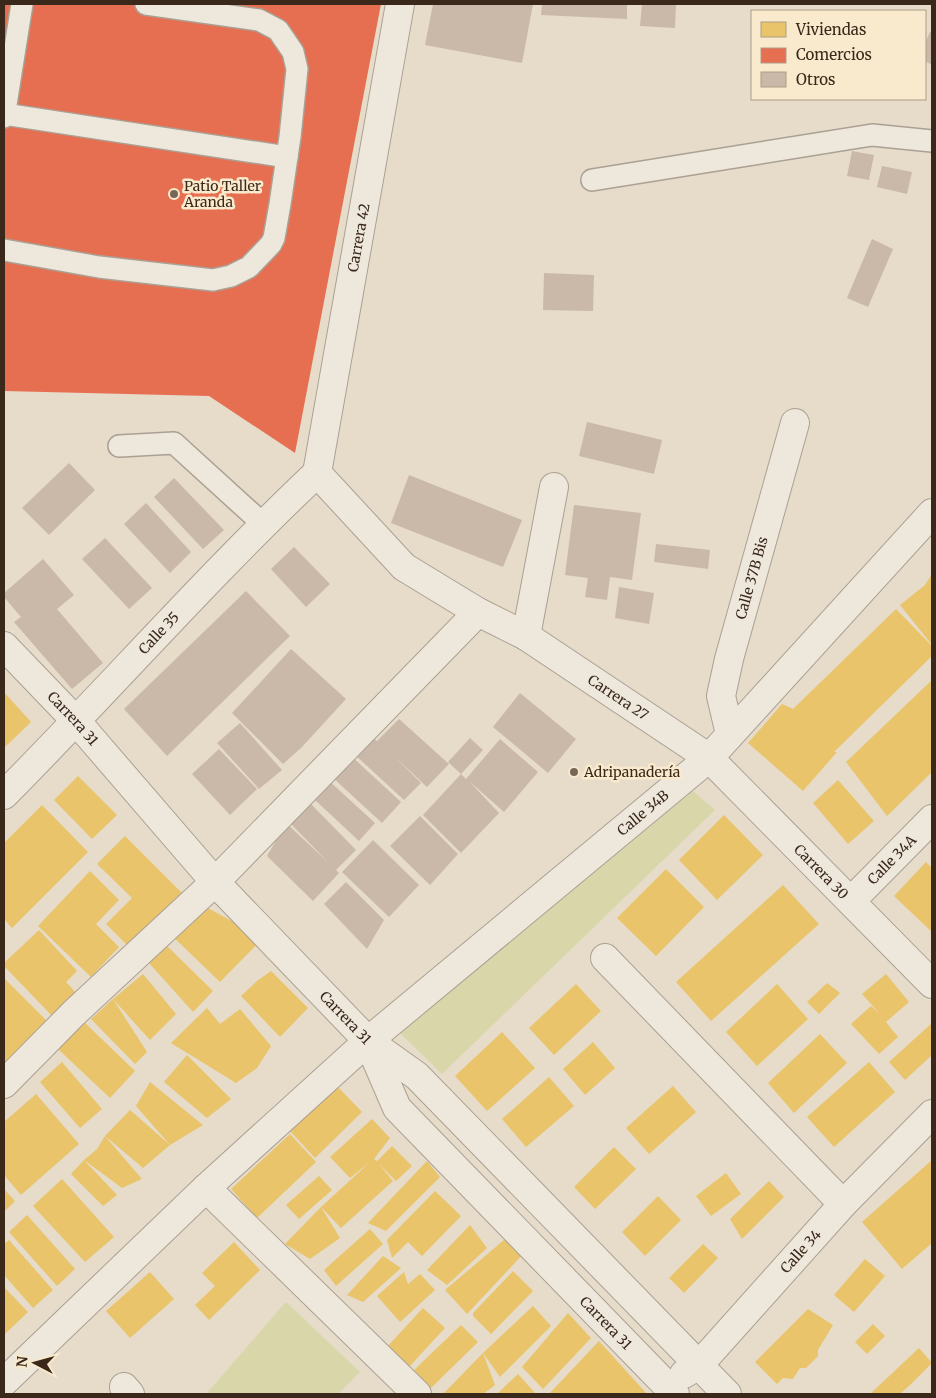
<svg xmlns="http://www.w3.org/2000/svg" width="936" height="1398" font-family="Merriweather,serif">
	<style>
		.green { fill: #d9d6aa }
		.homes { fill: #e9c46a }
		.shops { fill: #e76f51 }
		.building { fill: #cab9a9 }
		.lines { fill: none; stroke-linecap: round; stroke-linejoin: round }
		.service-casing { stroke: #aba093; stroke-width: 24 }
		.minor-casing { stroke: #aba093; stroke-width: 30 }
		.service { stroke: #ede7dc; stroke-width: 21 }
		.minor { stroke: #ede7dc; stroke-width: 28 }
		.poi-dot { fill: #766757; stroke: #f9eacd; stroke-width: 2 }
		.labels { text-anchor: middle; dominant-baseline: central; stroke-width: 5; stroke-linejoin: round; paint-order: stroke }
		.poi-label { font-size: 14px; fill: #3a281a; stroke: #f9eacd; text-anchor: start }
		.street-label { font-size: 14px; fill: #3a281a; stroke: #f9eacd }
	</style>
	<rect width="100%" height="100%" fill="#e6dcc9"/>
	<g class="green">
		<path d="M693,791L715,810L442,1074L399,1032Z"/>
		<path d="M286,1302L360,1372L338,1394H206Z"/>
	</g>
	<g class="homes">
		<path d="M932,574V645L900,605L925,585Z"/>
		<path d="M896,609L932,646V656L834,752H837L803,791L748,743L782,704L793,709Z"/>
		<path d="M932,680V772L887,816L846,762Z"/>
		<path d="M4,692L31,722L4,748Z"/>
		<path d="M78,776L117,815L92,839L54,800Z"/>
		<path d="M838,780L874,821L848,844L813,803Z"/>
		<path d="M42,805L88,852L12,928L4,919V843Z"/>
		<path d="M724,815L763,855L717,900L679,860Z"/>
		<path d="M125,836L183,894L130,948L106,924L132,898L97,864Z"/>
		<path d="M926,862L932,868V932L894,896Z"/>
		<path d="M666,869L704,907L656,956L617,918Z"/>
		<path d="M90,871L119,900L96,924L119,947L91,977L38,926Z"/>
		<path d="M783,885L819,924L711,1021L676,982Z"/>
		<path d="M206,907L263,938L220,982L168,932L192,924Z"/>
		<path d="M39,930L77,971L66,982L79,996L55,1019L4,966V963Z"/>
		<path d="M166,945L213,991L193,1012L149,963Z"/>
		<path d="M271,971L308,1008L280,1037L241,996L257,981Z"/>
		<path d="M143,974L176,1014L150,1040L113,999Z"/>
		<path d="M886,974L909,1002L886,1022L898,1037L879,1054L851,1024L871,1006L880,1014L862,994Z"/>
		<path d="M4,978L48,1022L6,1064L4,1061Z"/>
		<path d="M827,983L840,993L819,1014L807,1002Z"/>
		<path d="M576,984L601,1011L554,1055L529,1028Z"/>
		<path d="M777,984L808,1019L757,1066L726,1032Z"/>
		<path d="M113,999L147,1052L135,1064L91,1019Z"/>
		<path d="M207,1008L220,1024L240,1009L271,1046L257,1068L236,1083L171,1043Z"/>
		<path d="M83,1021L135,1071L110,1098L58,1049Z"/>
		<path d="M932,1023V1055L905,1080L889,1062Z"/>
		<path d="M502,1032L535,1068L487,1111L455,1076Z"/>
		<path d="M820,1034L847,1063L794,1113L768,1083Z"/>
		<path d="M593,1042L615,1068L585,1095L563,1069Z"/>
		<path d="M187,1055L231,1099L207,1118L164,1082Z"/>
		<path d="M62,1062L102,1109L80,1128L40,1082Z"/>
		<path d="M869,1062L895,1092L834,1147L807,1117Z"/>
		<path d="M549,1077L574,1106L526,1147L502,1119Z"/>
		<path d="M150,1082L203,1125L170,1145L136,1106Z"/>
		<path d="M336,1085L362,1112L315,1158L289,1130Z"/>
		<path d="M673,1086L696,1112L649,1154L626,1128Z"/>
		<path d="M36,1094L79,1144L21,1195L4,1175V1122Z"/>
		<path d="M130,1110L170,1145L143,1168L105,1136Z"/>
		<path d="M372,1119L390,1138L374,1159L377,1161L392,1146L412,1166L396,1181L379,1164L393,1181L341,1228L321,1207L340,1238L310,1259L285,1244L321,1207L370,1162L350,1178L330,1157Z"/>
		<path d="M290,1134L316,1162L257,1218L231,1189Z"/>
		<path d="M105,1136L142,1179L122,1188L84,1160L117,1195L103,1206L71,1174L84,1160L97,1149Z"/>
		<path d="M614,1147L636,1169L595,1209L574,1187Z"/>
		<path d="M932,1160V1243L902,1269L862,1222Z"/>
		<path d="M427,1161L440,1177L386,1231L368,1223Z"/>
		<path d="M726,1173L741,1194L711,1216L696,1196Z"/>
		<path d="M319,1176L332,1190L299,1219L286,1205Z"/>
		<path d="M62,1179L114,1237L85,1262L33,1206Z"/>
		<path d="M769,1181L784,1197L742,1239L730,1219Z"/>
		<path d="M4,1189L15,1201L4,1212Z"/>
		<path d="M435,1191L461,1216L422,1256L408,1242L392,1258L387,1240Z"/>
		<path d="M658,1196L681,1220L645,1256L622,1232Z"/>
		<path d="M27,1215L75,1269L57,1286L9,1232Z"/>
		<path d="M470,1225L487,1248L447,1285L427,1270Z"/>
		<path d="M370,1229L383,1244L336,1286L324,1270Z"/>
		<path d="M9,1240L53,1290L33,1308L4,1275V1244Z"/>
		<path d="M504,1240L525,1252L467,1314L445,1290Z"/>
		<path d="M234,1242L260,1270L209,1320L195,1305L215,1286L202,1273Z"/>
		<path d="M703,1244L718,1258L684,1293L669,1278Z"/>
		<path d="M383,1256L401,1268L363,1302L347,1295Z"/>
		<path d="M865,1259L885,1276L854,1312L834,1295Z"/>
		<path d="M513,1271L533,1291L491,1334L473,1316V1313Z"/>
		<path d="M150,1272L174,1299L130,1338L106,1311Z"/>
		<path d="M404,1272L408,1284L420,1274L435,1290L400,1322L377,1296Z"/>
		<path d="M4,1287L28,1312L4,1335Z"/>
		<path d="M533,1306L551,1326L500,1377L483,1353Z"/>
		<path d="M423,1308L445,1328L408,1368L386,1348Z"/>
		<path d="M808,1309L833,1325L818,1350V1356L806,1368H800L793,1379L783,1378L777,1384L755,1362Z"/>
		<path d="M568,1313L591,1338L543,1389L522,1367Z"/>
		<path d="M873,1324L885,1336L867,1354L855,1342Z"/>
		<path d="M461,1325L478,1342L431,1388L414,1370Z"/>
		<path d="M599,1341L647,1394H549Z"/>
		<path d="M919,1348L932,1363L910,1385L900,1394H870Z"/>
		<path d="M483,1353L495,1385L483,1394H443Z"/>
		<path d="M518,1374L536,1394H497Z"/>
	</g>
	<path class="shops" d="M4,4H381L295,453L209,396L4,391Z"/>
	<g class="building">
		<path d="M433,4H533L522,63L425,45Z"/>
		<path d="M542,4H627V19L541,15Z"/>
		<path d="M642,4H676L675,28L640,26Z"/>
		<path d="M930,32L932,33V65L925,61V43Z"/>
		<path d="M852,151L874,155L869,180L847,176Z"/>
		<path d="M882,166L912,172L907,194L877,187Z"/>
		<path d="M872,239L893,249L868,307L847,298Z"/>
		<path d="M544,273L594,275L593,311L543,310Z"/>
		<path d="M587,422L662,440L654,474L579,456Z"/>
		<path d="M69,463L95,490L49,535L22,508Z"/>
		<path d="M409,475L522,520L503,567L391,523Z"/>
		<path d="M174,478L224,530L203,549L154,497Z"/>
		<path d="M146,503L191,552L170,573L124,524Z"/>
		<path d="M574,505L641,513L632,580L610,577L607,600L585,597L588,578L565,575Z"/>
		<path d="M105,538L152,588L129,609L82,559Z"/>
		<path d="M656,544L710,550L708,569L654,562Z"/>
		<path d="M294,547L330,584L306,607L271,569Z"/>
		<path d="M43,559L74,595L57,609L103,663L72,689L14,622L21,617L4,597V593Z"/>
		<path d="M619,587L654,593L649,624L615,618Z"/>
		<path d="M246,591L290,636L167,756L124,709Z"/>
		<path d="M291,649L346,699L302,747L283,764L232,713Z"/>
		<path d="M520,693L576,739L548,773L493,727Z"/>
		<path d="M399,719L449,764L427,787L394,756L421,783L404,800L354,754L370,736L377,741Z"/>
		<path d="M240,723L282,770L259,789L217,743Z"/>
		<path d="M470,738L483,750L461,774L448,762Z"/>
		<path d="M500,739L538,772L504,812L469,781L499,813L461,853L423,815L461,774L466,779Z"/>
		<path d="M219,749L257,789L230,815L192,774Z"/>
		<path d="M350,755L401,802L382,823L331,776Z"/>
		<path d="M327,779L375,823L359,841L314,799Z"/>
		<path d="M310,803L356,850L336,870L339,873L313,901L267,856L286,823L328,862L289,822Z"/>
		<path d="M420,816L458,854L430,885L390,846Z"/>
		<path d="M373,840L419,885L389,917L342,872Z"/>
		<path d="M346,882L384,920L367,949L324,904Z"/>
	</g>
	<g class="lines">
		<defs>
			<g id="service">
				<path d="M4,114L287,157"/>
				<path d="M4,117L22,4"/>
				<path d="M592,180L872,135L932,141"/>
				<path d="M4,250L99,267L213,280L231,276L249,267L271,244L274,238L280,204L290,137L297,69L293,52L278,30L259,20L146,4"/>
				<path d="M119,446L174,443L263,524"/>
			</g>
			<g id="minor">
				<path id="s1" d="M317,473L404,567L478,612L526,636L709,758L932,984"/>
				<path id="s2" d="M317,473L400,4"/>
				<path d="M526,636L554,487"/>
				<path id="s3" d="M4,646L77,722L215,882L368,1041L397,1108L675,1394"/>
				<path id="s4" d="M730,734L721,696L729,659L795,423"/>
				<path id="s5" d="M4,795C109,689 208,576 317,473"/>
				<path id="s6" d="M851,901L932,819"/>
				<path d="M605,958L843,1204"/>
				<path d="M368,1041L417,1076L727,1394"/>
				<path d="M4,1084L74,1013L215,882L478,612"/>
				<path d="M206,1188L417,1394"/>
				<path id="s7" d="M684,1374L699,1365L843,1204L932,1114"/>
				<path id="s8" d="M4,1382L206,1188L368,1041L709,758L932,513"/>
				<path d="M124,1387L130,1394"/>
			</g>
		</defs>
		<use href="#service" class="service-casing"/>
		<use href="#minor" class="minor-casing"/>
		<use href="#service" class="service"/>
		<use href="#minor" class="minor"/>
	</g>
	<g class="poi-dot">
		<circle cx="174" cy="194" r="5"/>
		<circle cx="574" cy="772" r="5"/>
	</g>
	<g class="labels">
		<g class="poi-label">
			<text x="184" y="186">Patio Taller<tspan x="184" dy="16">Aranda</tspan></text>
			<text x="584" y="772">Adripanadería</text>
		</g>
		<g class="street-label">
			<text stroke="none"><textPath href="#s2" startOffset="239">Carrera 42</textPath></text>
			<text stroke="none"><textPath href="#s4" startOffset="161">Calle 37B Bis</textPath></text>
			<text stroke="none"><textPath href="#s5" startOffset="224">Calle 35</textPath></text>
			<text stroke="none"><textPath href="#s1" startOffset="379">Carrera 27</textPath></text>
			<text stroke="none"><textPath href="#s3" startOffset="100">Carrera 31</textPath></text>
			<text stroke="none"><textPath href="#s8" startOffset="856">Calle 34B</textPath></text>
			<text stroke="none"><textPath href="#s6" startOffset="58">Calle 34A</textPath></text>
			<text stroke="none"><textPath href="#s1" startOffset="648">Carrera 30</textPath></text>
			<text stroke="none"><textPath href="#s3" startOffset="505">Carrera 31</textPath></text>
			<text stroke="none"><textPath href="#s7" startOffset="170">Calle 34</textPath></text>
			<text stroke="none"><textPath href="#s3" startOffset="910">Carrera 31</textPath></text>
		</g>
	</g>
	<rect width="936" height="1398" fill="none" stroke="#3a281a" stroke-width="10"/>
	<rect x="751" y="10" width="175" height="90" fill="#f9eacd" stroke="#ad9c85"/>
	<rect x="761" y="22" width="25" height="15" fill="#e9c46a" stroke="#ad9c85"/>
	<text x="796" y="35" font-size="15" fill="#3a281a">Viviendas</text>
	<rect x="761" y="48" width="25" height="15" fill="#e76f51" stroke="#ad9c85"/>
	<text x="796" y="60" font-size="15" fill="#3a281a">Comercios</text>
	<rect x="761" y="72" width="25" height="15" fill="#cab9a9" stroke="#ad9c85"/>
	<text x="796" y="85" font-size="15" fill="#3a281a">Otros</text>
	<g transform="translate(35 1363) rotate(276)" stroke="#f9eacd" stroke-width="4" paint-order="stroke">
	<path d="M0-4L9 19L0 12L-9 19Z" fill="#3a281a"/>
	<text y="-8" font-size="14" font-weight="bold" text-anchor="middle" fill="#3a281a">N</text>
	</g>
</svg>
